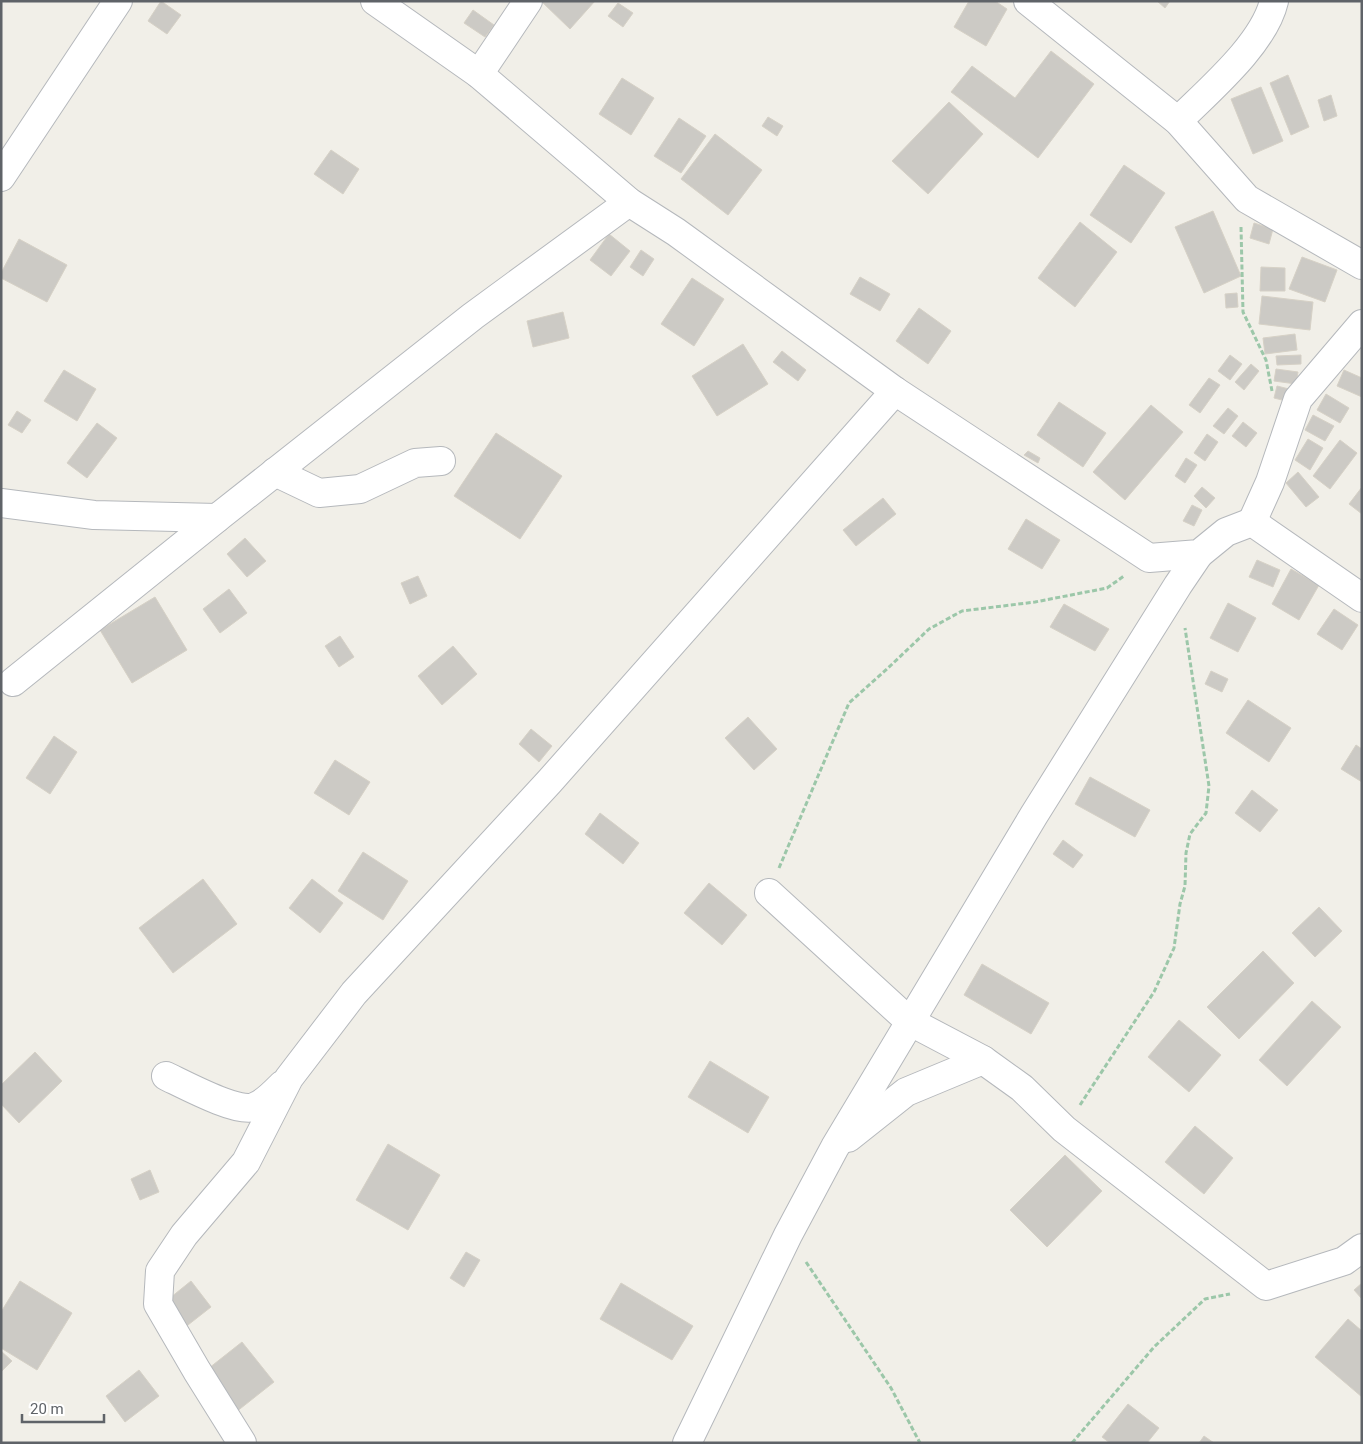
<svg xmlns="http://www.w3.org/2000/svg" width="1363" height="1444" font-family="Roboto,sans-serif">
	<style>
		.building { fill: #cccac5; stroke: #d6d1c6 }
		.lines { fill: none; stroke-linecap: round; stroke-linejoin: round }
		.street-casing { stroke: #b5b8bc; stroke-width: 30 }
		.path { stroke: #9cc7a9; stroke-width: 3; stroke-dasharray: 5 2.5; stroke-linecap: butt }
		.street { stroke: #fff; stroke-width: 28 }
	</style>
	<rect width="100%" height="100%" fill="#f1efe8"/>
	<g class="building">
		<path d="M161,1L181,15L167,34L148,21Z"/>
		<path d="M541,1H595L570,29Z"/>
		<path d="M969,1H995L1007,9L986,46L954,27Z"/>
		<path d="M1157,1H1170L1165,8Z"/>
		<path d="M618,3L633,13L623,27L608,16Z"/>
		<path d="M473,10L494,25L485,37L464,23Z"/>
		<path d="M1051,51L1094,84L1038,158L951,92L972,66L1015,98Z"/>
		<path d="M1288,75L1309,127L1291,135L1270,83Z"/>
		<path d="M622,78L654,98L631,135L599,114Z"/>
		<path d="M1261,87L1283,141L1253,154L1231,99Z"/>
		<path d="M1331,95L1337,116L1324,121L1318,100Z"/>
		<path d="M949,102L983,134L928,194L892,161Z"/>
		<path d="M768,117L783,126L777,136L762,126Z"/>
		<path d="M679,118L706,136L681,173L654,156Z"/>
		<path d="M715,134L762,170L728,215L681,179Z"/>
		<path d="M331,150L359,169L343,194L314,174Z"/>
		<path d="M1124,165L1165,193L1131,243L1090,215Z"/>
		<path d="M1213,211L1241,276L1204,293L1175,227Z"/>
		<path d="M1080,222L1117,252L1075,307L1038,278Z"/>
		<path d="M1254,223L1273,229L1269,244L1250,238Z"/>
		<path d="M609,234L630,251L611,276L590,260Z"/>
		<path d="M19,239L67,265L47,302L1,278V273Z"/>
		<path d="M641,250L654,259L643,276L630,267Z"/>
		<path d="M1302,257L1337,270L1325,302L1289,289Z"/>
		<path d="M1261,267L1285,268V291H1260Z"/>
		<path d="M860,277L890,294L880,311L850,294Z"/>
		<path d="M692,278L724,299L694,346L661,324Z"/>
		<path d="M1237,293L1238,307L1226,308L1225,294Z"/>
		<path d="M1262,296L1313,302L1310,330L1259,324Z"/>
		<path d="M919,308L951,331L928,364L896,341Z"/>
		<path d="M563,312L569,338L533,347L527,321Z"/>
		<path d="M1295,334L1297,350L1265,354L1263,338Z"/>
		<path d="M743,344L768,384L717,416L692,376Z"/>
		<path d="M782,351L806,370L798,381L773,362Z"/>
		<path d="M1230,355L1242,364L1230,380L1218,371Z"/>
		<path d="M1301,355V364L1277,365L1276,356Z"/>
		<path d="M1251,364L1259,371L1244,390L1235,382Z"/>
		<path d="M1276,369L1298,372L1296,384L1274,381Z"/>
		<path d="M64,370L96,389L77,421L44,401Z"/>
		<path d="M1344,370L1362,378V397L1337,386Z"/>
		<path d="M1209,378L1220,385L1200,413L1189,405Z"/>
		<path d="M1277,386L1293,390L1290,402L1274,398Z"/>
		<path d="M1326,394L1349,408L1340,423L1317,410Z"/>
		<path d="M1059,402L1106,433L1083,467L1037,435Z"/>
		<path d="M1151,405L1183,432L1125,500L1093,472Z"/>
		<path d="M1228,408L1238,416L1224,434L1213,426Z"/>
		<path d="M17,411L31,420L22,433L8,425Z"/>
		<path d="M1313,415L1334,426L1325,441L1305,430Z"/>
		<path d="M1243,422L1257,433L1246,447L1232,436Z"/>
		<path d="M97,423L117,438L87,478L67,463Z"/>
		<path d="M496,433L562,476L520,539L454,496Z"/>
		<path d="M1207,434L1218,442L1205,461L1194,453Z"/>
		<path d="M1308,439L1323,448L1310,470L1295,460Z"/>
		<path d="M1340,440L1357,453L1330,489L1313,476Z"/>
		<path d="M1028,451L1040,458L1038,463L1024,455Z"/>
		<path d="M1186,458L1197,465L1185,483L1175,476Z"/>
		<path d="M1298,472L1319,497L1306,507L1286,483Z"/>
		<path d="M1202,487L1215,498L1206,508L1194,496Z"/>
		<path d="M1362,487V514L1349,504Z"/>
		<path d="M883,498L896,514L856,546L843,530Z"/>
		<path d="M1192,505L1202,510L1194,526L1183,521Z"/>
		<path d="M1026,519L1060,540L1042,569L1008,549Z"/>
		<path d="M245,538L266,561L247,577L227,554Z"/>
		<path d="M1257,560L1280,570L1273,587L1249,577Z"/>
		<path d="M1291,569L1319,585L1299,620L1272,604Z"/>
		<path d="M418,576L427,596L410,604L401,583Z"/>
		<path d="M229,589L247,613L220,633L203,609Z"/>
		<path d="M155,597L187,650L132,683L100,630Z"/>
		<path d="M1228,603L1256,618L1238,652L1210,638Z"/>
		<path d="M1064,604L1109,629L1095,651L1050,627Z"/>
		<path d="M1334,609L1358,625L1342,650L1317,634Z"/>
		<path d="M340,636L354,657L339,667L325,646Z"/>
		<path d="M453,646L477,674L442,705L418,676Z"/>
		<path d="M1211,671L1228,679L1222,692L1205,684Z"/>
		<path d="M1248,700L1291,728L1269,762L1226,733Z"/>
		<path d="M748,717L777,749L754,770L725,738Z"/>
		<path d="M531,729L552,746L539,762L519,744Z"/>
		<path d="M54,736L77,752L50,794L26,778Z"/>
		<path d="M1356,745L1362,749V782L1341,769Z"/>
		<path d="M335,760L370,782L349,815L314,793Z"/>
		<path d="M1090,777L1150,810L1135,837L1075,804Z"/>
		<path d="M1252,790L1278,810L1260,832L1235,813Z"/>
		<path d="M600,813L639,843L623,864L585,834Z"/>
		<path d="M1063,840L1083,855L1073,868L1053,854Z"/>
		<path d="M363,852L408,881L383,920L338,891Z"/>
		<path d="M203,879L237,924L173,973L139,928Z"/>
		<path d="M312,879L343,903L320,933L289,908Z"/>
		<path d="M709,883L747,915L722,945L684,913Z"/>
		<path d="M1319,907L1342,931L1315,957L1292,933Z"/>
		<path d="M1263,951L1294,983L1239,1039L1207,1007Z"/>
		<path d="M982,964L1049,1003L1031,1034L964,995Z"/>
		<path d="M1312,1001L1341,1027L1287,1086L1259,1060Z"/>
		<path d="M1179,1020L1221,1055L1189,1092L1148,1057Z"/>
		<path d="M35,1052L62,1081L19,1123L1,1104V1085Z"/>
		<path d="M710,1061L769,1097L748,1133L688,1097Z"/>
		<path d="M1195,1126L1233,1158L1204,1194L1165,1162Z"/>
		<path d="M388,1144L440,1175L408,1230L356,1200Z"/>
		<path d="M1065,1155L1102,1191L1047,1247L1010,1210Z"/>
		<path d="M150,1170L159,1192L140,1200L131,1179Z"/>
		<path d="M466,1252L480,1260L464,1287L450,1278Z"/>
		<path d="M20,1281L72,1313L37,1370L1,1348V1312Z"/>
		<path d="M191,1281L211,1307L179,1332L160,1306Z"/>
		<path d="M621,1283L693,1326L672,1360L600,1319Z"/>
		<path d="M1362,1283V1299L1354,1290Z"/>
		<path d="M1348,1319L1362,1331V1397L1315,1357Z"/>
		<path d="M242,1342L274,1382L231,1416L204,1372Z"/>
		<path d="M1,1351L12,1361L1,1372Z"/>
		<path d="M139,1370L159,1396L125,1422L106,1396Z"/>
		<path d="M1128,1404L1159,1428L1147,1443H1110L1102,1437Z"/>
		<path d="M1204,1436L1214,1443H1199Z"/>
	</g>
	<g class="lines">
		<defs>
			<g id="street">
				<path d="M375,1L479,74L629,202L676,232L895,391L1149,558L1199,554L1226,532L1252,522L1362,598"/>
				<path d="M1028,1L1178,121L1247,199L1362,265"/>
				<path d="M479,74L528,1"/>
				<path d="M1178,121C1209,90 1264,44 1274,1"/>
				<path d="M1,177L118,1"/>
				<path d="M275,472L319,493L360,489L415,463L441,461"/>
				<path d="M1,503L94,515L217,518L473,316L629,202"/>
				<path d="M1252,522L1270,482L1298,399L1362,324"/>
				<path d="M13,682L217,518"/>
				<path d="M769,893L909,1021L983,1060"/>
				<path d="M166,1076C183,1084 239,1114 254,1107C265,1103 274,1093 282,1085"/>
				<path d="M848,1138L906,1092L983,1060L1022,1088L1064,1129L1266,1286L1344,1261L1362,1248"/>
				<path d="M242,1443L197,1371L158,1304L160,1271L184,1235L246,1162L289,1078L354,993L549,782L895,391"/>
				<path d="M687,1443L788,1235L835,1147L1034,815L1178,585L1199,554"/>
			</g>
		</defs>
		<use href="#street" class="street-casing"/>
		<g class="path">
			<path d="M1241,227L1243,312L1266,360L1272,391"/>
			<path d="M779,868L849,703L887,669L929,629L962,611L1035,602L1107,588L1124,576"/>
			<path d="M1080,1105L1154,992L1174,948L1180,904L1185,886L1186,853L1190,834L1206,813L1209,786L1185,628"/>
			<path d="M806,1262L891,1388L920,1443"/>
			<path d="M1072,1443L1154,1347L1205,1299L1230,1294"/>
		</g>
		<use href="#street" class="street"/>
	</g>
	<rect width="1363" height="1444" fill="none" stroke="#5f6368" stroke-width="5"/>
	<path d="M22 1414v8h82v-8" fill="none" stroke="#5f6368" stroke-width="2.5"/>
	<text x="30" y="1414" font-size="15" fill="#5f6368" stroke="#ffffff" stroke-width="4" paint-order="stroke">20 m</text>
</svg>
